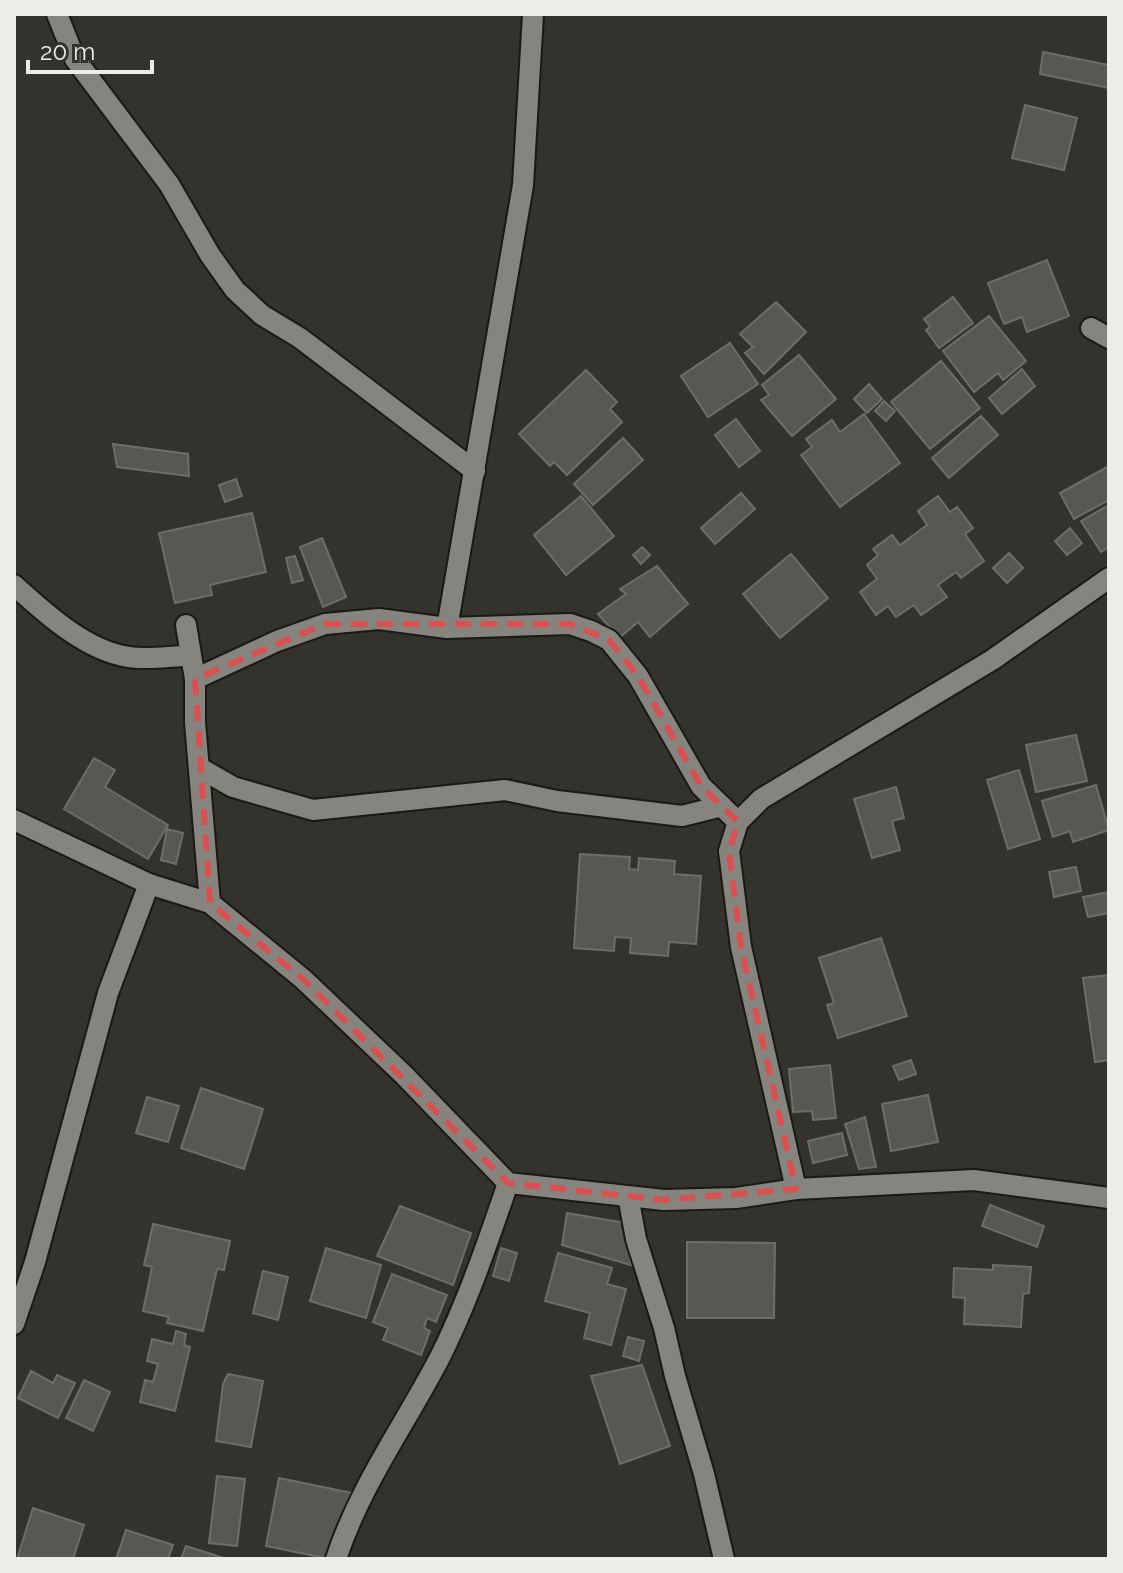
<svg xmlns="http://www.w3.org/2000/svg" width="1123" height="1573" font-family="Raleway,sans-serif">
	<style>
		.building { fill: #585752; stroke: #6e6d68; stroke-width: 2 }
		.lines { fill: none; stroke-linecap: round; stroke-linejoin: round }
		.minor-casing { stroke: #1a1915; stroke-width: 24 }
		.minor { stroke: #86847f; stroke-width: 20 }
		.marked { fill: none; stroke: #db4f4f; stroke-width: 6; stroke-dasharray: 16 10; stroke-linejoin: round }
	</style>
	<rect width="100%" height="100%" fill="#33322d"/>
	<g class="building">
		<path d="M1043,52L1109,65V88L1040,74Z"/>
		<path d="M1025,105L1077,118L1064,170L1012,158Z"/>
		<path d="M1047,260L1069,316L1027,332L1022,317L1004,324L988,283Z"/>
		<path d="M953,297L973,323L939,348L926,330L930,327L924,319Z"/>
		<path d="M776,302L806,332L764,374L745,353L753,347L740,334Z"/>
		<path d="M989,316L1026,361L1003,380L998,373L974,392L943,351Z"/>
		<path d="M730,343L758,384L708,417L681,376Z"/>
		<path d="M799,355L836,399L792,436L761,400L769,395L762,385Z"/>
		<path d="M941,361L980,408L930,449L891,402Z"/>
		<path d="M1022,369L1035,386L1002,414L989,398Z"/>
		<path d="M586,370L617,402L610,409L622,422L567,475L554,462L550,466L519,434Z"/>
		<path d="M869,384L882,399L867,413L854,399Z"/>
		<path d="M884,401L895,411L886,421L875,411Z"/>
		<path d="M864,414L900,463L840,507L801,455L812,447L806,439L832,420L840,432Z"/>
		<path d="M981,416L998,435L949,478L932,458Z"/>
		<path d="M736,419L760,451L739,467L715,435Z"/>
		<path d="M623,438L643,460L593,505L574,484Z"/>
		<path d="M113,444L188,454L189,476L117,467Z"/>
		<path d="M1109,466V500L1074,519L1060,493Z"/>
		<path d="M236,479L242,496L225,502L219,485Z"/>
		<path d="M741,493L755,509L715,544L701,528Z"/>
		<path d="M581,496L614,536L566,575L534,535Z"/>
		<path d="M938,496L950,512L957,507L973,528L965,534L984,561L961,578L956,572L938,585L947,597L921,615L914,605L896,617L888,606L876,615L860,592L877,579L867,565L878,555L873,549L892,535L900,545L927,525L918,511Z"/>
		<path d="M1109,505V547L1101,552L1081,521Z"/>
		<path d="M252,513L266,572L210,585L212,595L175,603L159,533Z"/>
		<path d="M1070,528L1082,543L1067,555L1055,541Z"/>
		<path d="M322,538L346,597L323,607L300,547Z"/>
		<path d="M642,547L650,555L641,564L633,555Z"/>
		<path d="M1009,553L1023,568L1007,583L993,568Z"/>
		<path d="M791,554L828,598L780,638L743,594Z"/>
		<path d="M295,556L303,580L292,583L286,558Z"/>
		<path d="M657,566L688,604L650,637L638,622L619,638L598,614L626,594L620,589Z"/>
		<path d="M1076,735L1087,781L1036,792L1026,745Z"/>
		<path d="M94,758L115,770L105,787L168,825L148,859L64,809Z"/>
		<path d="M1019,770L1040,839L1008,849L987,780Z"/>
		<path d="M1096,785L1109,830L1073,842L1070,831L1053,837L1042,801Z"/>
		<path d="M896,787L904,818L892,821L900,850L872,858L854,799Z"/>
		<path d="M167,829L183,833L176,864L161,860Z"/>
		<path d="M580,854L630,857L629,869L638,870L639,858L675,861L674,874L701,876L696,944L669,942L668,956L630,953L631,938L615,937L614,951L574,948Z"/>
		<path d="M1076,867L1081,891L1054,897L1049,872Z"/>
		<path d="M1109,892V913L1088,917L1083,897Z"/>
		<path d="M881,938L907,1016L838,1038L827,1005L834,1003L819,958Z"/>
		<path d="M1109,975V1060L1095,1062L1083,978Z"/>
		<path d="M911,1060L916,1074L899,1080L893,1066Z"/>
		<path d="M830,1065L836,1118L813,1120L812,1111L793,1112L789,1069Z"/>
		<path d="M201,1088L263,1109L244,1169L181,1148Z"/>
		<path d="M928,1095L938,1142L891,1151L882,1104Z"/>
		<path d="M147,1097L179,1106L168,1142L136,1133Z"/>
		<path d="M865,1117L876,1167L859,1169L845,1124Z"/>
		<path d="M842,1133L847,1155L813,1163L808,1141Z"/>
		<path d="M990,1205L1044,1226L1037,1247L982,1226Z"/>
		<path d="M400,1206L471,1233L453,1285L377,1256Z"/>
		<path d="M567,1213L626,1223L631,1265L562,1245Z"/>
		<path d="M153,1224L230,1241L224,1270L217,1269L203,1331L167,1323L169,1317L143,1311L152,1267L144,1265Z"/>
		<path d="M687,1242L775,1243L774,1318H687Z"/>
		<path d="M326,1248L381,1265L366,1318L310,1301Z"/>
		<path d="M501,1248L517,1253L509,1281L493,1276Z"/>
		<path d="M558,1253L612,1268L607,1284L626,1289L611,1345L584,1338L590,1313L545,1301Z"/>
		<path d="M993,1265L1031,1267L1029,1293L1023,1294L1021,1327L964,1324L965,1298L953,1297L954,1268L993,1270Z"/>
		<path d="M263,1271L288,1277L278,1320L253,1313Z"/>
		<path d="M392,1274L447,1295L436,1322L427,1318L424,1328L430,1331L421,1355L383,1340L388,1328L373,1322Z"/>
		<path d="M176,1331L186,1334L184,1345L190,1347L175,1411L140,1402L145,1380L153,1382L158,1364L147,1361L152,1339L173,1344Z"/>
		<path d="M628,1337L644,1341L639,1361L623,1356Z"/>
		<path d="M642,1365L670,1446L620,1464L591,1376Z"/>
		<path d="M31,1371L53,1383L57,1375L75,1383L58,1418L18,1398Z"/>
		<path d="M228,1374L263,1381L251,1447L216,1441L223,1384Z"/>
		<path d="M84,1380L110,1392L93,1431L66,1418Z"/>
		<path d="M217,1476L245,1479L237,1546L209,1543Z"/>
		<path d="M279,1478L357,1494L330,1559L266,1546Z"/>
		<path d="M33,1508L84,1525L73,1559H17Z"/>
		<path d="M126,1530L173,1545L168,1559H116Z"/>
		<path d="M186,1546L227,1559H181Z"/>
	</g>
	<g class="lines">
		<defs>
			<g id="minor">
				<path d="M57,14L75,59L169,184L210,255L235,290L262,315L300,338L475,471"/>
				<path d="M1091,328L1109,338"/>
				<path d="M14,585C45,613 86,651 129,657C148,660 171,656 191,656"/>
				<path d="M186,625L195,679V722L210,903"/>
				<path d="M447,628L523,185L533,14"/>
				<path d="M195,679L277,641L325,624L379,619L447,628L570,624L591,631L609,640L638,676L701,786L738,822"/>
				<path d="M200,768L233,787L313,810L505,790L557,801L682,816L722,806"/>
				<path d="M14,820L149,884L210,903L303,979L404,1075L508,1183L664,1200L736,1198L796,1189L974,1180L1109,1198"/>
				<path d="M796,1189L741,947L729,851L738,822L761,799L992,660L1109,578"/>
				<path d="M628,1196L636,1239L664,1328L675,1376L704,1474L724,1559"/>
				<path d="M14,1324L35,1262L108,993L149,884"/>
				<path d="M336,1559C360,1486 404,1426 439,1359C466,1306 489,1239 508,1183"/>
			</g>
		</defs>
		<use href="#minor" class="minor-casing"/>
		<use href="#minor" class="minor"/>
	</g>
	<path class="marked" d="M325,624H570L609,640L638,676L701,786L738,822L729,851L741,947L796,1189L664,1200L508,1183L303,979L210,903L195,679Z"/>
	<rect width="1123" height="1573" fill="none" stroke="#edece9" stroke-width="32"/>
	<path d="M28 60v12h124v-12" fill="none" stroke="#edece9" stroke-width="4"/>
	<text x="40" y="60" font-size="24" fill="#edece9" stroke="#33322d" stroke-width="6" paint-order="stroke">20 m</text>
</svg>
